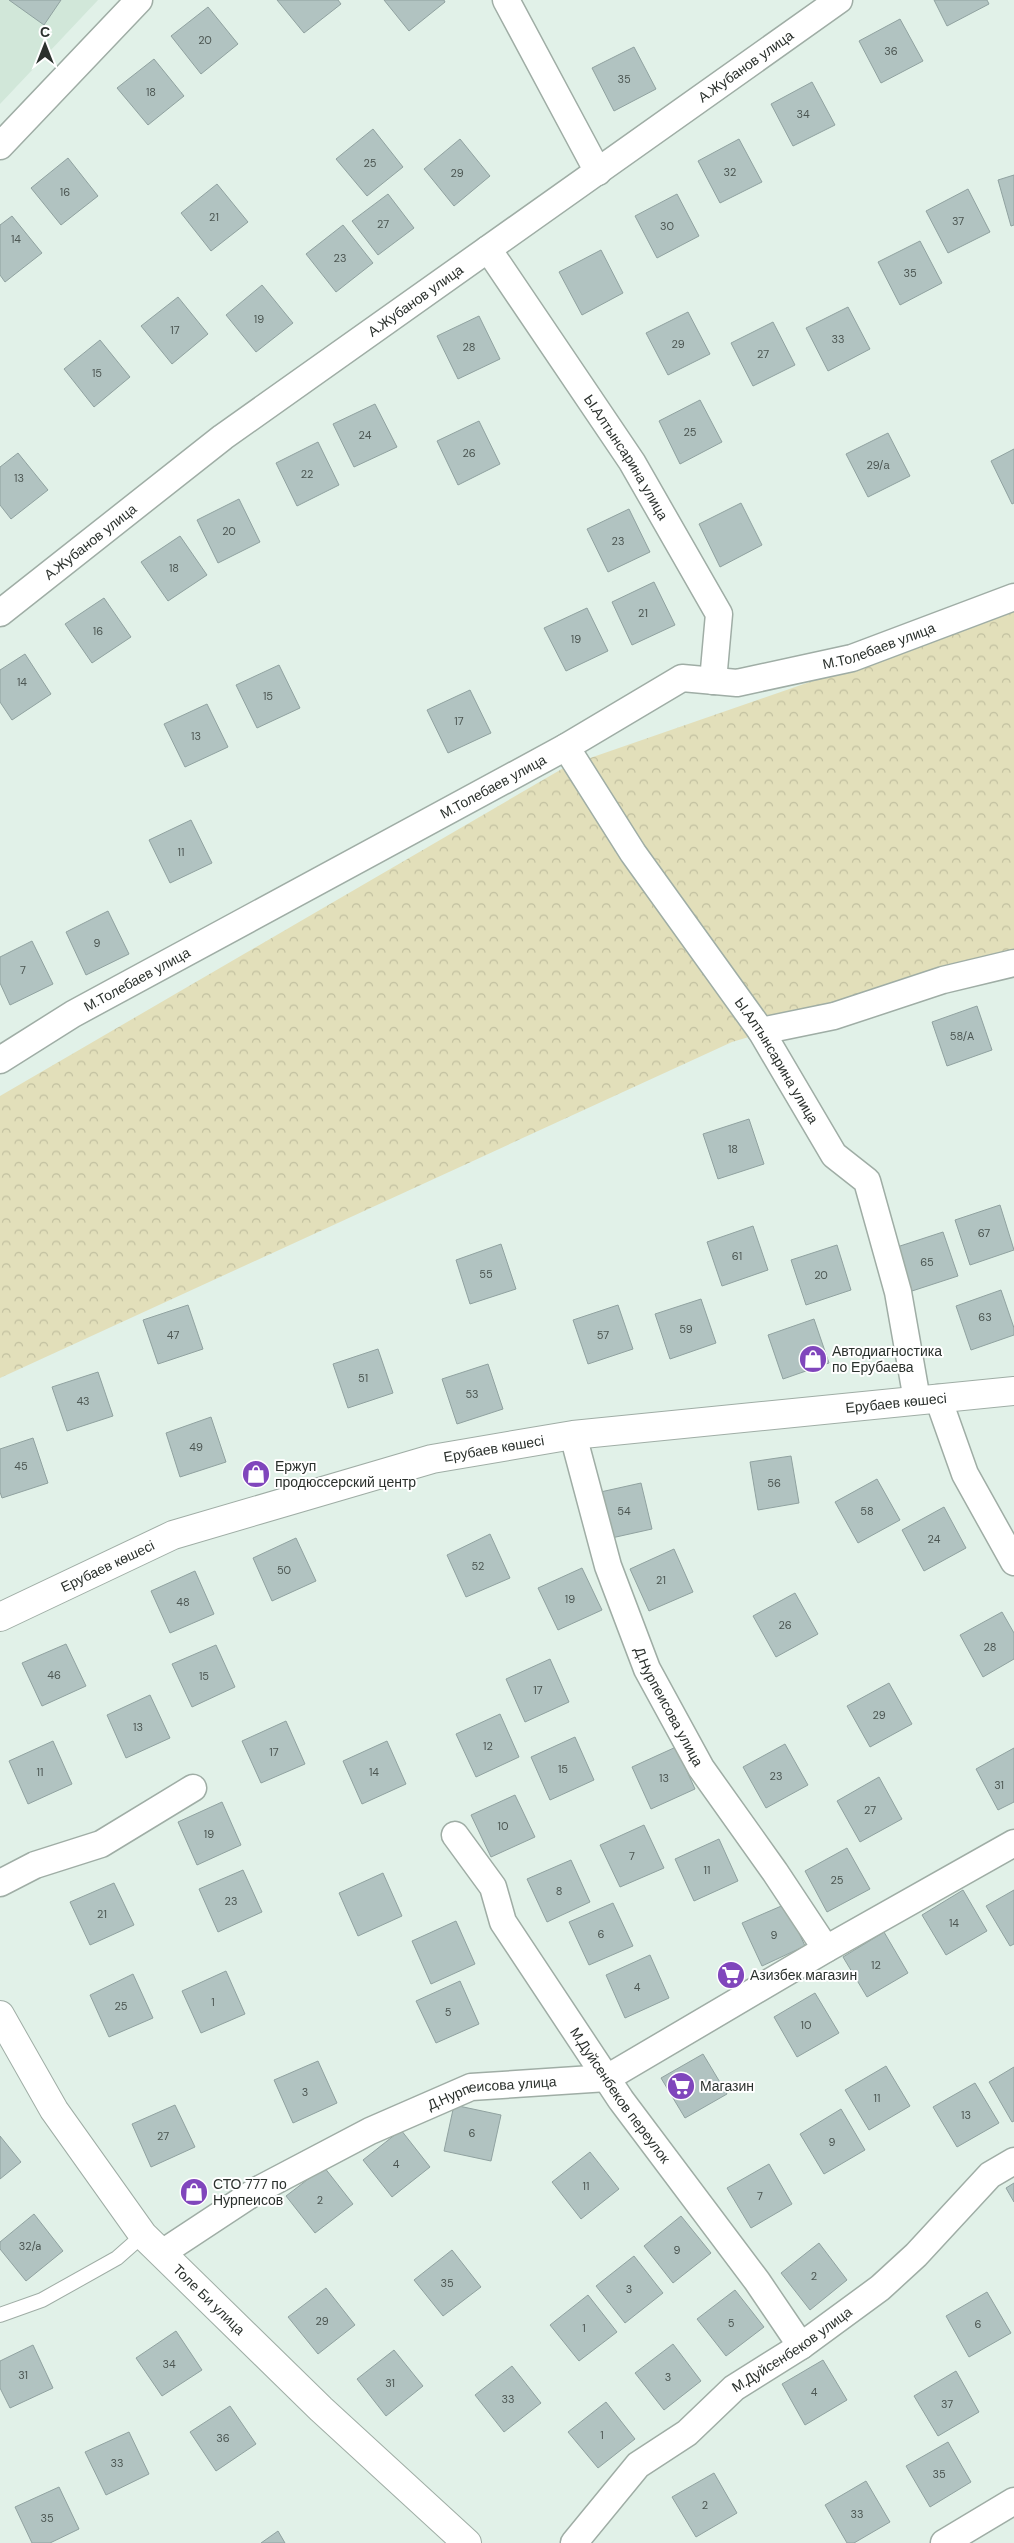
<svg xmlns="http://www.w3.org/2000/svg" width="1014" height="2543" font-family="'DM Sans',sans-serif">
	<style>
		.built { fill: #d1e7d9 }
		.forest { fill: url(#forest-crowns) }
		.building { fill: #b1c3c1; stroke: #90a2a0 }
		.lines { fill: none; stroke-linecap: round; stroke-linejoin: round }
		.lane-casing { stroke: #9fada5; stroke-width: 16 }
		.street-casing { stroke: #9fada5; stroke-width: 29 }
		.secondary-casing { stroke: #9fada5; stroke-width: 30 }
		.lane { stroke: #fff; stroke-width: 14 }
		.street { stroke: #fff; stroke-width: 26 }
		.secondary { stroke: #fff; stroke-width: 28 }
		.labels { text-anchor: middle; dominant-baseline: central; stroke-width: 4; stroke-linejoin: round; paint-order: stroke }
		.number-label { font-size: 11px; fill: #4c5652 }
		.street-label { font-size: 14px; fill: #2b312d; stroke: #fff }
		.poi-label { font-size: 14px; fill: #2b312d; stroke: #fff; text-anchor: start }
	</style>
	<defs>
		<pattern id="forest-crowns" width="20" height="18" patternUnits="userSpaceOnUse" patternTransform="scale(1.25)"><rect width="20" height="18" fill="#e2dfba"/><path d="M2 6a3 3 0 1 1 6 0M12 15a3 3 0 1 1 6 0" fill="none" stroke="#c2c0a0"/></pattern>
	</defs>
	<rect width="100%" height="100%" fill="#e1f1e8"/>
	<path class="built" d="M0,0H98L0,104Z"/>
	<path class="forest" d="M1014,611V958L732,1042L0,1378V1096L567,766Z"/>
	<g class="building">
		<path d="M9,0H61L44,25Z"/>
		<path d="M277,0H338L341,4L304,33Z"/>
		<path d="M384,0H444L445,2L409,31Z"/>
		<path d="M934,0H987L989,4L947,26Z"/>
		<path d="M208,7L238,44L201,74L171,36Z"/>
		<path d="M900,19L923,61L881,83L859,41Z"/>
		<path d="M634,47L656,89L614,111L592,68Z"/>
		<path d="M154,59L184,96L148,125L117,88Z"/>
		<path d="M812,82L835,125L793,146L771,104Z"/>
		<path d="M373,129L403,167L367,196L336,159Z"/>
		<path d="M460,139L490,176L454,206L424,169Z"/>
		<path d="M739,139L762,182L720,203L698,161Z"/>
		<path d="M68,158L98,196L61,225L31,188Z"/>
		<path d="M1014,175V225L1011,226L998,180Z"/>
		<path d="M217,184L248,222L211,251L181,213Z"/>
		<path d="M968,189L990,232L948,253L926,211Z"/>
		<path d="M388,194L414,228L378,255L352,221Z"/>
		<path d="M677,194L699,236L657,258L635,216Z"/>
		<path d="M12,216L42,253L5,282L0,275V225Z"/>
		<path d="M343,225L373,263L336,292L306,254Z"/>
		<path d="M920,241L942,283L900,305L878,262Z"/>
		<path d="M601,250L623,293L582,315L559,272Z"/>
		<path d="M262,285L293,323L256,352L226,315Z"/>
		<path d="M178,297L208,334L172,364L141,326Z"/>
		<path d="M848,307L870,349L828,371L806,328Z"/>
		<path d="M688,312L710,354L668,375L646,333Z"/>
		<path d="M479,316L500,359L458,379L437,336Z"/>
		<path d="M773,322L795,365L753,386L731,343Z"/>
		<path d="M100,340L130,377L94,407L64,369Z"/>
		<path d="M700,400L722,442L680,464L659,421Z"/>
		<path d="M375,404L397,447L354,467L333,424Z"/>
		<path d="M479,421L500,464L458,485L437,441Z"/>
		<path d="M888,433L910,476L868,497L846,454Z"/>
		<path d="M318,442L339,485L297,506L276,463Z"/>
		<path d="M1014,449V503L1012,504L991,461Z"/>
		<path d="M18,453L48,490L11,519L0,505V467Z"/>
		<path d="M239,499L260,542L218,563L197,520Z"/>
		<path d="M741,503L762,545L720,567L699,524Z"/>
		<path d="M629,509L650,552L608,572L587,529Z"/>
		<path d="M180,536L207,575L168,601L141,562Z"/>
		<path d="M654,582L675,625L632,645L612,602Z"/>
		<path d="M104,598L131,637L92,663L65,624Z"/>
		<path d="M587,608L608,651L566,671L544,628Z"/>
		<path d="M25,654L51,694L12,720L0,702V670Z"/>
		<path d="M279,665L300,708L257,728L236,685Z"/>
		<path d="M470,690L491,733L448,753L427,710Z"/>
		<path d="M207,704L228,747L185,767L164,724Z"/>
		<path d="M191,820L212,863L170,883L149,840Z"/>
		<path d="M108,911L129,954L86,975L66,932Z"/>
		<path d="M32,941L53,984L10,1005L0,983V957Z"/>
		<path d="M977,1006L992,1050L947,1066L932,1022Z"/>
		<path d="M749,1119L764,1164L718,1179L703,1134Z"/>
		<path d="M1000,1205L1014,1250L970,1265L955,1220Z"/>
		<path d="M753,1226L768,1270L722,1286L707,1242Z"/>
		<path d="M943,1232L958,1276L912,1291L897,1247Z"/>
		<path d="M501,1244L516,1289L470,1304L456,1260Z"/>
		<path d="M837,1245L851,1290L806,1305L791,1260Z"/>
		<path d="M1001,1290L1014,1328V1335L971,1350L956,1306Z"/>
		<path d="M701,1299L716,1343L670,1359L655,1314Z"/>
		<path d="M188,1305L203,1349L158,1364L143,1320Z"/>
		<path d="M618,1305L633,1349L588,1364L573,1320Z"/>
		<path d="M814,1319L829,1363L783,1379L768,1335Z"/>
		<path d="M378,1349L393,1393L348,1408L333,1364Z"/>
		<path d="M488,1364L503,1409L457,1424L442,1379Z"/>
		<path d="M98,1372L113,1416L67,1431L52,1387Z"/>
		<path d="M211,1417L226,1462L180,1477L166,1433Z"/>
		<path d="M33,1438L48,1483L2,1498L0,1492V1449Z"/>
		<path d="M791,1456L799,1503L758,1510L750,1462Z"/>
		<path d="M877,1479L900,1520L858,1543L835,1502Z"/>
		<path d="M641,1483L652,1529L607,1539L596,1493Z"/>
		<path d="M944,1507L966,1548L924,1571L902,1530Z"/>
		<path d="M490,1534L510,1578L466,1597L447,1555Z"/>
		<path d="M296,1538L316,1581L272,1601L253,1558Z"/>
		<path d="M674,1549L693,1592L649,1611L630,1569Z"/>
		<path d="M582,1568L602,1610L558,1630L538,1588Z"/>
		<path d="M195,1571L214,1614L170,1633L151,1591Z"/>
		<path d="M795,1593L818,1634L776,1657L753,1616Z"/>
		<path d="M1002,1612L1014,1633V1659L983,1677L960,1635Z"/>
		<path d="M66,1644L86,1686L42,1706L22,1663Z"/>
		<path d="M216,1645L235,1687L192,1707L172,1664Z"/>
		<path d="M550,1659L569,1702L525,1722L506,1679Z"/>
		<path d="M889,1683L912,1724L870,1747L847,1706Z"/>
		<path d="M150,1695L170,1738L126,1758L107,1715Z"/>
		<path d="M500,1714L519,1757L476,1777L456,1734Z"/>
		<path d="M286,1721L305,1764L261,1783L242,1741Z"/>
		<path d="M575,1737L594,1780L550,1800L531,1757Z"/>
		<path d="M53,1741L72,1784L28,1804L9,1761Z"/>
		<path d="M387,1741L406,1784L362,1804L343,1761Z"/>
		<path d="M785,1744L808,1785L766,1808L743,1767Z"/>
		<path d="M676,1747L695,1789L651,1809L632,1767Z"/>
		<path d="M1014,1748V1802L998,1810L976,1769Z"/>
		<path d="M879,1777L902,1819L860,1842L837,1801Z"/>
		<path d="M515,1795L535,1837L491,1857L471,1815Z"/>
		<path d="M222,1802L241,1845L197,1865L178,1822Z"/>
		<path d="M644,1825L664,1868L620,1887L600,1845Z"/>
		<path d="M719,1839L738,1881L694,1901L675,1859Z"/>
		<path d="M847,1848L870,1889L827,1912L805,1871Z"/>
		<path d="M571,1860L590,1902L547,1922L527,1879Z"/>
		<path d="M243,1870L262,1912L218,1932L199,1889Z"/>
		<path d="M383,1873L402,1916L358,1936L339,1893Z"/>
		<path d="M114,1883L134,1925L90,1945L70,1902Z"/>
		<path d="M963,1890L987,1931L946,1955L922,1915Z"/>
		<path d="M1014,1890V1944L1010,1946L986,1906Z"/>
		<path d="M613,1903L633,1946L589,1965L569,1922Z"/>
		<path d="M786,1904L805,1946L762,1966L742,1923Z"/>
		<path d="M456,1921L475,1964L431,1984L412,1941Z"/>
		<path d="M884,1932L908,1973L867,1997L843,1957Z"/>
		<path d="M650,1955L669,1998L625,2018L606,1975Z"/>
		<path d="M226,1971L245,2014L201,2033L182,1991Z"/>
		<path d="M133,1974L153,2018L109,2037L90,1995Z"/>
		<path d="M460,1981L479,2024L436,2043L416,2001Z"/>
		<path d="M815,1993L839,2033L797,2057L774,2017Z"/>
		<path d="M703,2054L727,2094L685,2118L661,2078Z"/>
		<path d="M318,2061L337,2103L293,2123L274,2080Z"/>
		<path d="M886,2066L910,2106L869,2130L845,2090Z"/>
		<path d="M1014,2067V2121L1012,2122L989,2082Z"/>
		<path d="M975,2083L999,2123L957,2147L933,2107Z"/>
		<path d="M175,2105L195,2147L151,2167L132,2124Z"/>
		<path d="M454,2105L501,2115L491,2161L444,2151Z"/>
		<path d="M841,2109L865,2150L824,2174L800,2134Z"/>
		<path d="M401,2130L430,2167L392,2197L363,2160Z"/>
		<path d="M0,2136L21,2162L0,2179Z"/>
		<path d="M590,2152L619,2189L581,2219L552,2182Z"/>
		<path d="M769,2164L792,2204L751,2228L727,2188Z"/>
		<path d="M324,2167L353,2204L315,2233L286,2196Z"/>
		<path d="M1014,2183V2202L1006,2188Z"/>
		<path d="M34,2214L63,2251L26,2281L0,2249V2242Z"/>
		<path d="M681,2216L711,2253L673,2283L644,2246Z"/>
		<path d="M819,2243L847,2280L810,2310L781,2273Z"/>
		<path d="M452,2250L481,2287L443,2316L414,2280Z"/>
		<path d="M634,2256L663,2293L625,2323L596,2286Z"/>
		<path d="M326,2288L355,2325L318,2354L288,2317Z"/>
		<path d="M735,2290L764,2327L726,2356L697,2319Z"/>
		<path d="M987,2292L1011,2333L969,2357L946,2316Z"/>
		<path d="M588,2295L617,2332L579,2361L550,2325Z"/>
		<path d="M176,2331L202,2370L162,2396L136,2358Z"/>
		<path d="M673,2344L701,2381L664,2410L635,2373Z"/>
		<path d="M33,2345L53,2388L10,2408L0,2388V2361Z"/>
		<path d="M394,2350L423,2386L386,2416L357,2379Z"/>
		<path d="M823,2360L847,2400L805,2425L782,2384Z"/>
		<path d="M512,2366L541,2403L504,2432L475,2395Z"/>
		<path d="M956,2371L979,2412L938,2436L914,2396Z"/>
		<path d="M606,2402L635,2439L598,2468L568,2432Z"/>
		<path d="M230,2406L256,2444L216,2471L190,2432Z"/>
		<path d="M129,2432L149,2474L106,2495L85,2452Z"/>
		<path d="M948,2442L971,2482L930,2507L906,2466Z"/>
		<path d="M714,2473L737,2513L696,2537L672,2497Z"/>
		<path d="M866,2481L890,2522L854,2543H847L825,2505Z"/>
		<path d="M59,2487L79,2529L50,2543H32L15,2507Z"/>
		<path d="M278,2531L285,2543H261Z"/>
	</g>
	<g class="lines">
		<defs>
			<path id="lane" d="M0,2315L42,2300L117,2258L143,2235"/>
			<g id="street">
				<path d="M506,0L598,172"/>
				<path d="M0,146L139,0"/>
				<path id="s1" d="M488,249L632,462L719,614L713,681"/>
				<path id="s2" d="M0,613L223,437L839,0"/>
				<path id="s3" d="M566,747L633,853L761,1031L834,1155L867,1181L898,1292L917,1400"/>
				<path d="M761,1031L834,1016L943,980L1014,963"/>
				<path id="s4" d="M0,1060L73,1014L566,747L682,678L737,683L852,658L1014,597"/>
				<path d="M938,1398L965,1474L1014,1562"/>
				<path id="s5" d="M573,1435L608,1566L647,1669L701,1768L775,1872L826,1949"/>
				<path id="s6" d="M455,1835L493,1887L503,1922L621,2100L757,2281L801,2346"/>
				<path d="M0,1883L35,1865L101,1844L193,1788"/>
				<path id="s7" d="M162,2253L256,2191L370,2131L471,2087L607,2078L826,1949L1014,1843"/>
				<path id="s8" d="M574,2543L638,2465L687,2433L734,2388L801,2346L880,2288L916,2255L990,2175L1014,2161"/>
				<path d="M944,2543L1014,2501"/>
			</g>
			<g id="secondary">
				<path id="s9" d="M0,1617L173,1535L432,1459L573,1435L1014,1391"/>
				<path id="s10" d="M0,2015L54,2110L143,2235L321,2409L467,2543"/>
			</g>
		</defs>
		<use href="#lane" class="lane-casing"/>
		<use href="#street" class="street-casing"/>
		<use href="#secondary" class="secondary-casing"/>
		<use href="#lane" class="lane"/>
		<use href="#street" class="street"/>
		<use href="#secondary" class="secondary"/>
	</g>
	<defs>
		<symbol id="shop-disc" viewBox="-11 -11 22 22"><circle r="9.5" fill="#8046bc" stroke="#fff"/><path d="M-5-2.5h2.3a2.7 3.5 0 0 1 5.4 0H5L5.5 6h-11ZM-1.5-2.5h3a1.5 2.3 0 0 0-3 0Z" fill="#fff"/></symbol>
		<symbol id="supermarket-disc" viewBox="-11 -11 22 22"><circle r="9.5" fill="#8046bc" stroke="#fff"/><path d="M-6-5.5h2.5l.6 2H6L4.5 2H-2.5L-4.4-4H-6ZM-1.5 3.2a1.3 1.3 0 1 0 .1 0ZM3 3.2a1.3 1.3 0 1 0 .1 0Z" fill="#fff"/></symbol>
	</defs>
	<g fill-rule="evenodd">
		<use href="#shop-disc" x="797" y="1343" width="32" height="32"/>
		<use href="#shop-disc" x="240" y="1458" width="32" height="32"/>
		<use href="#supermarket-disc" x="715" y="1959" width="32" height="32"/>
		<use href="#supermarket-disc" x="665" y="2070" width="32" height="32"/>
		<use href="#shop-disc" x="178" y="2176" width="32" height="32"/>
	</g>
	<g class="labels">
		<g class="number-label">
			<text x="205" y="40">20</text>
			<text x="891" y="51">36</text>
			<text x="624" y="79">35</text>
			<text x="151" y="92">18</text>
			<text x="803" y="114">34</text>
			<text x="370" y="163">25</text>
			<text x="730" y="172">32</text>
			<text x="457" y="173">29</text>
			<text x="65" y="192">16</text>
			<text x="214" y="217">21</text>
			<text x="958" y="221">37</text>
			<text x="383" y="224">27</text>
			<text x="667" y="226">30</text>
			<text x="16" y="239">14</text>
			<text x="340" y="258">23</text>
			<text x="910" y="273">35</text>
			<text x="259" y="319">19</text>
			<text x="175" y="330">17</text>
			<text x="838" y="339">33</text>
			<text x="678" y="344">29</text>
			<text x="469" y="347">28</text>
			<text x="763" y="354">27</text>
			<text x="97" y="373">15</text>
			<text x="690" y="432">25</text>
			<text x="365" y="435">24</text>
			<text x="469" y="453">26</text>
			<text x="878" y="465">29/а</text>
			<text x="307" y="474">22</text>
			<text x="19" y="478">13</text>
			<text x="229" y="531">20</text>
			<text x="618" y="541">23</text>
			<text x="174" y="568">18</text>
			<text x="643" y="613">21</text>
			<text x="98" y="631">16</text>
			<text x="576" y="639">19</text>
			<text x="22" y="682">14</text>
			<text x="268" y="696">15</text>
			<text x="459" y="721">17</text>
			<text x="196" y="736">13</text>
			<text x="181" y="852">11</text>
			<text x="97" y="943">9</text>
			<text x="23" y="970">7</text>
			<text x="962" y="1036">58/A</text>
			<text x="733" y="1149">18</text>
			<text x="984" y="1233">67</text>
			<text x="737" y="1256">61</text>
			<text x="927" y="1262">65</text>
			<text x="486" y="1274">55</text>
			<text x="821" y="1275">20</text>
			<text x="985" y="1317">63</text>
			<text x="686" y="1329">59</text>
			<text x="173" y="1335">47</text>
			<text x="603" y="1335">57</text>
			<text x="363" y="1378">51</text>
			<text x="472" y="1394">53</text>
			<text x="83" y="1401">43</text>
			<text x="196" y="1447">49</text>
			<text x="21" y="1466">45</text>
			<text x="774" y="1483">56</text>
			<text x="624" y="1511">54</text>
			<text x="867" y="1511">58</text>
			<text x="934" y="1539">24</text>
			<text x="478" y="1566">52</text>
			<text x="284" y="1570">50</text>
			<text x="661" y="1580">21</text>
			<text x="570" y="1599">19</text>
			<text x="183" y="1602">48</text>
			<text x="785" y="1625">26</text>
			<text x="990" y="1647">28</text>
			<text x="54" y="1675">46</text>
			<text x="204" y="1676">15</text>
			<text x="538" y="1690">17</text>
			<text x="879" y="1715">29</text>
			<text x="138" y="1727">13</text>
			<text x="488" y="1746">12</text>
			<text x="274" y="1752">17</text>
			<text x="563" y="1769">15</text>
			<text x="40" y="1772">11</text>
			<text x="374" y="1772">14</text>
			<text x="776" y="1776">23</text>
			<text x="664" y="1778">13</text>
			<text x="999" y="1785">31</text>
			<text x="870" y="1810">27</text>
			<text x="503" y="1826">10</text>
			<text x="209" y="1834">19</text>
			<text x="632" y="1856">7</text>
			<text x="707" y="1870">11</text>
			<text x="837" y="1880">25</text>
			<text x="559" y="1891">8</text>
			<text x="231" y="1901">23</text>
			<text x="102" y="1914">21</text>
			<text x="954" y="1923">14</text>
			<text x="601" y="1934">6</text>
			<text x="774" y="1935">9</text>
			<text x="876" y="1965">12</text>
			<text x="637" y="1987">4</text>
			<text x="213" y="2002">1</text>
			<text x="121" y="2006">25</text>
			<text x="448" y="2012">5</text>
			<text x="806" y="2025">10</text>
			<text x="305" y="2092">3</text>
			<text x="877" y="2098">11</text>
			<text x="966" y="2115">13</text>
			<text x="472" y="2133">6</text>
			<text x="163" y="2136">27</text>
			<text x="832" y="2142">9</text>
			<text x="396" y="2164">4</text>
			<text x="586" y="2186">11</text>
			<text x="760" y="2196">7</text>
			<text x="320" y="2200">2</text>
			<text x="30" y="2246">32/a</text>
			<text x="677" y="2250">9</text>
			<text x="814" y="2276">2</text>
			<text x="447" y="2283">35</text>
			<text x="629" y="2289">3</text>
			<text x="322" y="2321">29</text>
			<text x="731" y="2323">5</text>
			<text x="978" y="2324">6</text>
			<text x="584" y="2328">1</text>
			<text x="169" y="2364">34</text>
			<text x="23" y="2375">31</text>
			<text x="668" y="2377">3</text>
			<text x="390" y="2383">31</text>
			<text x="814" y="2392">4</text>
			<text x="508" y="2399">33</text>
			<text x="947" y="2404">37</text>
			<text x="602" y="2435">1</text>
			<text x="223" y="2438">36</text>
			<text x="117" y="2463">33</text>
			<text x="939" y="2474">35</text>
			<text x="705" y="2505">2</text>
			<text x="857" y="2514">33</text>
			<text x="47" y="2518">35</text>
		</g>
		<g class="street-label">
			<text stroke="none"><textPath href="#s2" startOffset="925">А.Жубанов улица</textPath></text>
			<text stroke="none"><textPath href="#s2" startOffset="520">А.Жубанов улица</textPath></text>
			<text stroke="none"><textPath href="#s1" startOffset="250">Ы.Алтынсарина улица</textPath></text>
			<text stroke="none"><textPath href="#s2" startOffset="115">А.Жубанов улица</textPath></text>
			<text stroke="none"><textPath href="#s4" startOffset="984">М.Толебаев улица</textPath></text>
			<text stroke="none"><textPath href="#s4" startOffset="564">М.Толебаев улица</textPath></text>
			<text stroke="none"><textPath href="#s4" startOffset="159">М.Толебаев улица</textPath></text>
			<text stroke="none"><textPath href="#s3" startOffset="378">Ы.Алтынсарина улица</textPath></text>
			<text stroke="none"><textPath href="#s9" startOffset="929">Ерубаев көшесі</textPath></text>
			<text stroke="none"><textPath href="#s9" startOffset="524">Ерубаев көшесі</textPath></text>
			<text stroke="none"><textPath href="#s9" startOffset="119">Ерубаев көшесі</textPath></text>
			<text stroke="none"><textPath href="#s5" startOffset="289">Д.Нурпеисова улица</textPath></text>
			<text stroke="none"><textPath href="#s7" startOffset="371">Д.Нурпеисова улица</textPath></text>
			<text stroke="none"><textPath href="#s6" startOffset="310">М.Дуйсенбеков переулок</textPath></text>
			<text stroke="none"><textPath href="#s10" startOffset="355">Толе Би улица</textPath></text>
			<text stroke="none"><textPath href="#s8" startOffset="294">М.Дуйсенбеков улица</textPath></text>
		</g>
		<g class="poi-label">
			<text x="832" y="1351">Автодиагностика<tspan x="832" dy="16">по Ерубаева</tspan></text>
			<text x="275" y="1466">Ержуп<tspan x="275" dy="16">продюссерский центр</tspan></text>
			<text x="750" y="1975">Азизбек магазин</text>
			<text x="700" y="2086">Магазин</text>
			<text x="213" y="2184">СТО 777 по<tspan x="213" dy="16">Нурпеисов</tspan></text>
		</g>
	</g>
	<g transform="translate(45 45)" stroke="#ffffff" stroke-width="4" paint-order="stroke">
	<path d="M0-4L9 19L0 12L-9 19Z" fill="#2b312d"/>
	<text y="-8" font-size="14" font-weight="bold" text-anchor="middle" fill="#2b312d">С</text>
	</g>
</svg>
